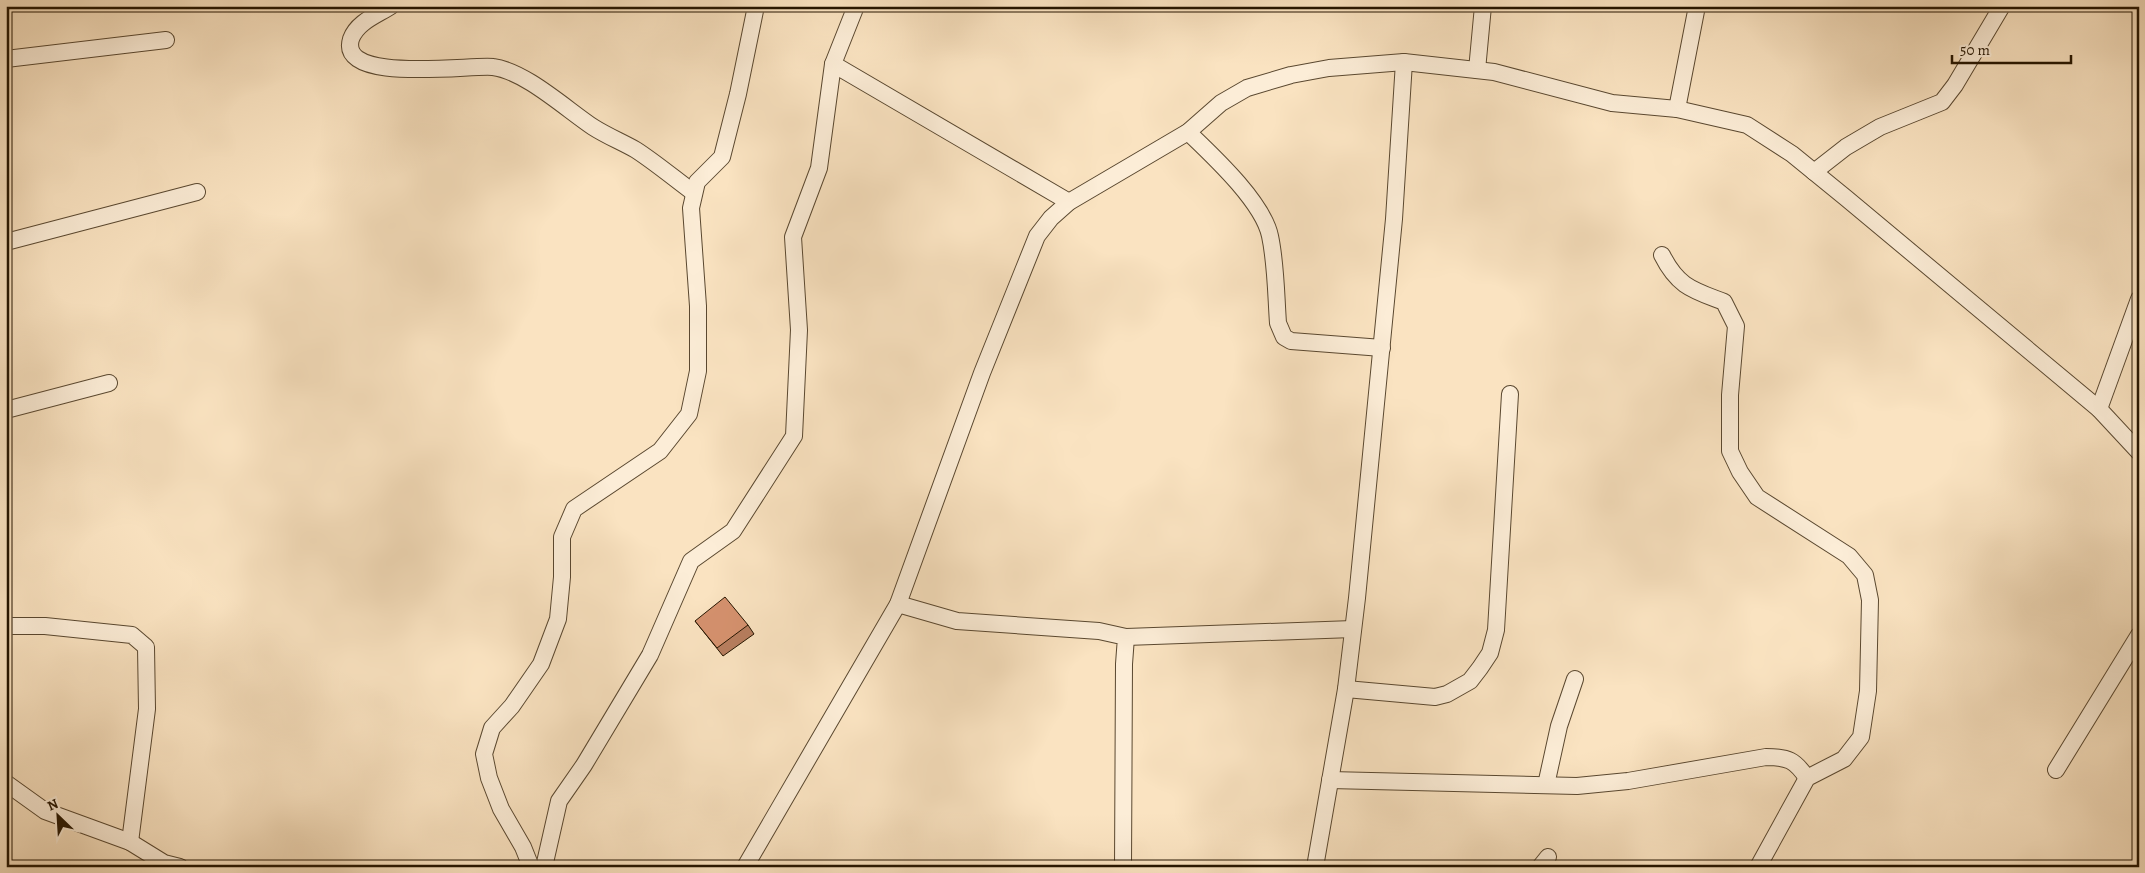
<svg xmlns="http://www.w3.org/2000/svg" width="2145" height="873" font-family="Alegreya,serif">
	<style>
		.lines { fill: none; stroke-linecap: round; stroke-linejoin: round }
		.minor-casing { stroke: #5a4830; stroke-width: 18 }
		.minor { stroke: #fcedd7; stroke-width: 16 }
		.wall { fill: #b87e5f; stroke: #251500 }
		.building { fill: #d6926f; stroke: #251500 }
	</style>
	<rect width="100%" height="100%" fill="#fae3c1"/>
	<filter id="stains"><feTurbulence type="fractalNoise" baseFrequency=".004" numOctaves="4"/><feColorMatrix values="0 0 0 0 .2 0 0 0 0 .09 0 0 0 0 .02 0 0 0 .5 -.17"/></filter>
	<radialGradient id="worn" r=".72"><stop offset=".6" stop-color="#630" stop-opacity="0"/><stop offset="1" stop-color="#630" stop-opacity=".3"/></radialGradient>
	<g class="lines">
		<defs>
			<g id="minor">
				<path d="M391,6C377,15 357,22 351,39C337,85 473,64 493,67C525,71 566,109 593,127C607,136 622,142 636,150C656,163 675,179 694,193"/>
				<path d="M6,59L166,40"/>
				<path d="M833,64L1069,202"/>
				<path d="M1477,70L1483,6"/>
				<path d="M1677,109L1697,6"/>
				<path d="M1188,132C1212,155 1263,202 1270,236C1276,264 1276,295 1278,323L1284,337L1291,341L1382,348"/>
				<path d="M1814,172L1846,147L1880,127L1942,102L1955,85L2002,6"/>
				<path d="M6,242L197,192"/>
				<path d="M1662,255C1678,287 1693,290 1724,302L1736,326L1730,395V451L1740,472L1757,497L1849,556L1865,575L1870,600L1868,691L1861,737L1844,759L1807,778L1758,867"/>
				<path d="M2099,409L2139,299"/>
				<path d="M6,410L109,383"/>
				<path d="M898,604L957,621L1099,631L1126,637L1124,664L1123,867"/>
				<path d="M6,626H45L132,635L146,647L147,709L130,842"/>
				<path d="M1126,637L1353,629"/>
				<path d="M1346,689L1435,697L1447,694L1470,681L1480,668L1490,653L1496,630L1510,394"/>
				<path d="M2056,770L2139,635"/>
				<path d="M1330,780L1577,786L1628,781L1766,757C1788,757 1795,760 1807,778"/>
				<path d="M6,783L45,811L130,842L164,863L180,867"/>
				<path d="M1546,785L1559,726L1575,679"/>
				<path d="M531,867L523,847L501,809L489,778L484,754L492,728L512,706L541,664L558,619L562,577V537L574,509L660,451L689,414L698,371V306L691,208L697,182L722,157L738,94L756,6"/>
				<path d="M544,867L559,801L584,765L650,655L691,561L733,531L794,436L799,330L793,237L819,168L833,64L856,6"/>
				<path d="M745,867L898,604L982,373L1037,236L1051,218L1069,202L1188,132L1221,103L1247,88L1291,75L1329,68L1404,62L1494,72L1612,103L1677,109L1747,125L1792,154L1846,198L2099,409L2139,452"/>
				<path d="M1315,867L1346,689L1357,598L1394,219L1404,62"/>
				<path d="M1540,867L1548,857"/>
			</g>
		</defs>
		<use href="#minor" class="minor-casing"/>
		<use href="#minor" class="minor"/>
	</g>
	<path class="wall" d="M695,621L748,625L754,634L723,656Z"/>
	<path class="building" d="M725,597L748,625L717,648L695,621Z"/>
	<rect width="2145" height="873" fill="none" stroke="#fae3c1" stroke-width="25"/>
	<rect x="8" y="8" width="2130" height="858" fill="none" stroke="#251500" stroke-width="2.5"/>
	<rect x="12" y="12" width="2120" height="848" fill="none" stroke="#251500"/>
	<g transform="translate(58 816) rotate(335)" stroke="#fcedd7" stroke-width="4" paint-order="stroke">
	<path d="M0-4L9 19L0 12L-9 19Z" fill="#251500"/>
	<text y="-8" font-size="14" font-weight="bold" text-anchor="middle" fill="#251500">N</text>
	</g>
	<path d="M1952 55v8h119v-8" fill="none" stroke="#251500" stroke-width="2.5"/>
	<text x="1960" y="55" font-size="15" fill="#251500" stroke="#fcedd7" stroke-width="4" paint-order="stroke">50 m</text>
	<rect width="100%" height="100%" filter="url(#stains)"/>
	<rect width="100%" height="100%" fill="url(#worn)"/>
</svg>
